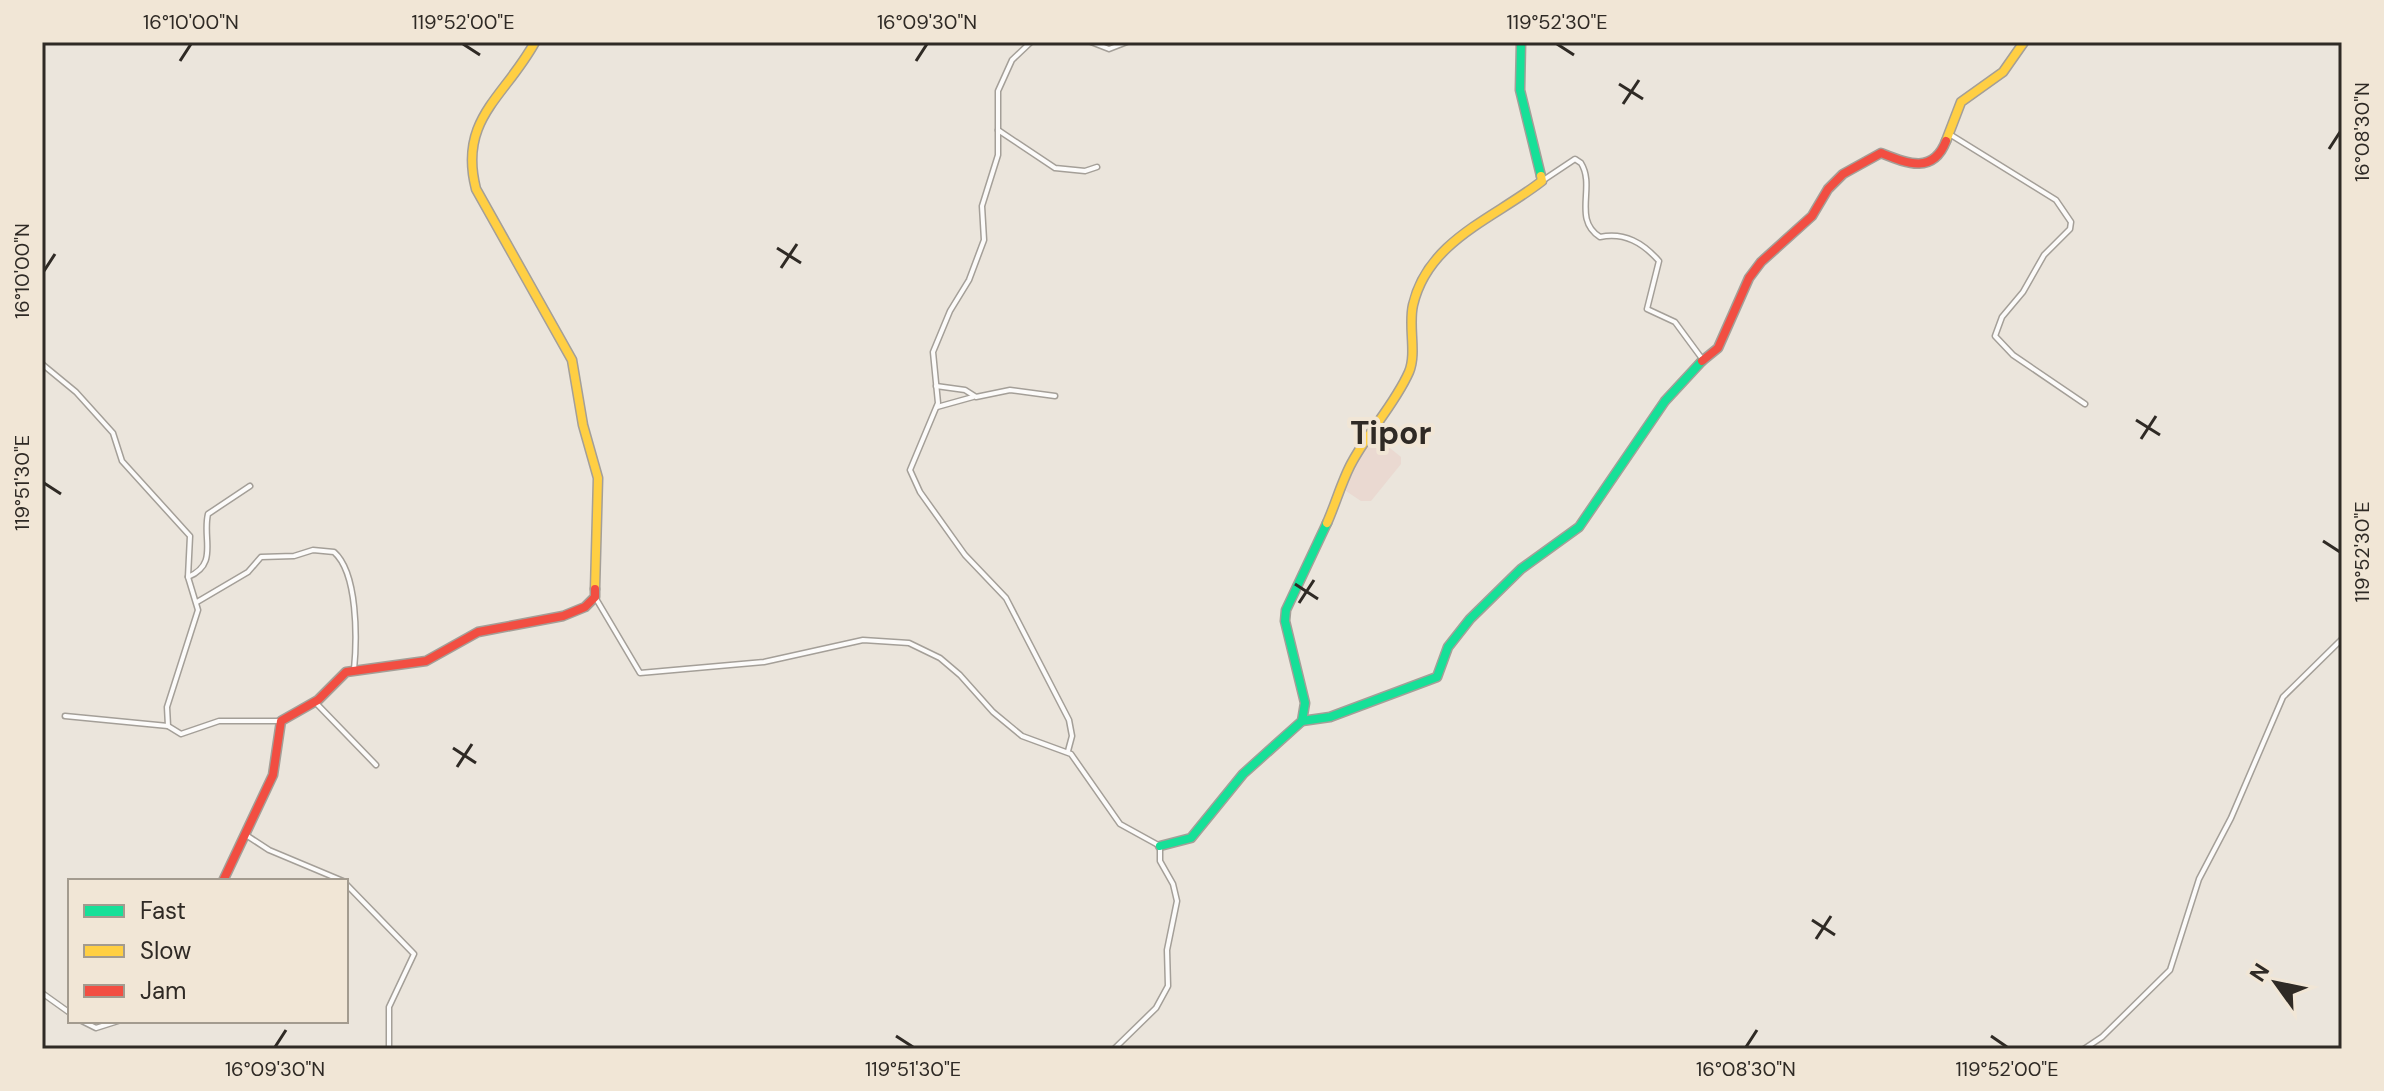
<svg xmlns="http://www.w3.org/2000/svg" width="2384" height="1091" font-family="'DM Sans',sans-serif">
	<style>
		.education { fill: #ead9d1 }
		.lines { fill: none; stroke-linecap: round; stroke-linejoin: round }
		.street-casing { stroke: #a49f98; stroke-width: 7 }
		.fast-casing { stroke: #a49f98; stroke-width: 11 }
		.slow-casing { stroke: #a49f98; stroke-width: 11 }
		.jam-casing { stroke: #a49f98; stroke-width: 11 }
		.street { stroke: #fcfbfa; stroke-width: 4 }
		.fast { stroke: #16e098; stroke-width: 8 }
		.slow { stroke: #ffcf43; stroke-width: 8 }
		.jam { stroke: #f24e42; stroke-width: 8 }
		.ticks { fill: none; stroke: #2f2a25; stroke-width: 3 }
		.labels { text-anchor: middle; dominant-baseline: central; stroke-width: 8; stroke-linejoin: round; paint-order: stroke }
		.quarter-label { font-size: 32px; font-weight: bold; fill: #2f2a25; stroke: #f1e6d6 }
		.neatline { fill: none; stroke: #2f2a25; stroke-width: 3 }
		.ticks-label { font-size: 20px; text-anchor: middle; fill: #2f2a25 }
	</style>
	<rect width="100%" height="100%" fill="#ebe5dc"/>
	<path class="education" d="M1375,436L1401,457V464L1371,501H1361L1346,491L1353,467Z"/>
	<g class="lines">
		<defs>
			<g id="street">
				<path d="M1031,42L1012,60L998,91V155L982,206L984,240L969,280L950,311L933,352L938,403L910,470L920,492L965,555L1006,598L1069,720L1072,736L1068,751"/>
				<path d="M1091,42L1109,49L1127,42"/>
				<path d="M998,130L1055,168L1085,171L1097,167"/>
				<path d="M1951,135L2056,200L2071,222L2070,229L2044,255L2023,292L2002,317L1995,336L2013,355L2085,404"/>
				<path d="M1542,181L1575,159L1581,163C1596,187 1572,219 1600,237C1625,232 1643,243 1659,261L1647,309L1675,322L1703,360"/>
				<path d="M42,364L76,392L113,433L122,461L190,536L188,577L198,610L167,707L168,726L181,734L219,721H280"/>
				<path d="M936,386L965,390L976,397L1010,390L1055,396"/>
				<path d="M937,407L973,397"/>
				<path d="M188,577C219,564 202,539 208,514L250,486"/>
				<path d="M595,597L640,673L764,662L863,640L909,643L940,658L960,675L993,712L1022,736L1071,754L1120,824L1160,846V861L1173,884L1177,901L1167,950L1168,986L1156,1008L1114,1049"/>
				<path d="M197,602L248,572L261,557L294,556L313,550L334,552C358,573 357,639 354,670"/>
				<path d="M315,702L376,765"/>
				<path d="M65,716L168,726"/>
				<path d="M246,835L269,850L343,881"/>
				<path d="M346,884L414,954L389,1007V1049"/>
				<path d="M42,993L70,1013"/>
				<path d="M82,1021L96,1028L118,1021"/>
				<path d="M2084,1049L2102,1037L2170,970L2199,879L2231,818L2283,697L2342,639"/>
			</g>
			<g id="fast">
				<path d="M1521,42L1520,90L1541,176"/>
				<path d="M1302,721L1330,717L1437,677L1448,647L1470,619L1521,569L1579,527L1665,401L1702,361"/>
				<path d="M1160,846L1191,838L1243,774L1302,721L1305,703L1285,621L1286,610L1327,523"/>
			</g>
			<g id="slow">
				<path d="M535,42C505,97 458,119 476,189L572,360L583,425L598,478L595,589"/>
				<path d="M1946,141L1961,102L2003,72L2024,42"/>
				<path d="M1327,523C1335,505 1341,484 1350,466C1366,434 1394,406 1409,372C1417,353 1408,326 1413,305C1428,240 1495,218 1542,181L1541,176"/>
			</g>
			<g id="jam">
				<path d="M1702,361L1718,348L1749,278L1761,262L1812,216L1828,189L1843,174L1881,153C1906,163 1933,175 1946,141"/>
				<path d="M223,881L273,775L281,721L318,700L346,672L426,661L478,632L563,616L585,607L595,597V589"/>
			</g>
		</defs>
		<use href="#street" class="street-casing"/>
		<use href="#fast" class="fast-casing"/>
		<use href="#slow" class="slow-casing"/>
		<use href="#jam" class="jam-casing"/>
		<use href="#street" class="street"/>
		<use href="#fast" class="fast"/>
		<use href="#slow" class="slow"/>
		<use href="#jam" class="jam"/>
	</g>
	<path class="ticks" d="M463,44L480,55M1557,44L1574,55M180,61L191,44M916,61L927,44M1619,84L1643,99M1623,104L1639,80M2329,149L2340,132M777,248L801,263M781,268L797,244M44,271L55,254M2136,420L2160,435M2141,439L2156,416M44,483L61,494M2323,541L2340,552M1295,584L1318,599M1299,603L1314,580M453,748L476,763M457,767L472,744M1812,920L1835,935M1816,939L1831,916M896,1036L913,1047M1991,1036L2007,1047M275,1047L286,1030M1746,1047L1757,1030"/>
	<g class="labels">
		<g class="quarter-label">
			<text x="1391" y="433">Tipor</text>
		</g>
	</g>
	<rect width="2384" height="1091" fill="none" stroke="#f1e6d6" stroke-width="88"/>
	<rect x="68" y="879" width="280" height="144" fill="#f1e6d6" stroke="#a39b8f" stroke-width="2"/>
	<rect x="84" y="905" width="40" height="12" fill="#16e098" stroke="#a39b8f" stroke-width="2"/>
	<text x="140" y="919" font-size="24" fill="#2f2a25">Fast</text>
	<rect x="84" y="945" width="40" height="12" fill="#ffcf43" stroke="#a39b8f" stroke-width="2"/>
	<text x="140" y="959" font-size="24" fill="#2f2a25">Slow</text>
	<rect x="84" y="985" width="40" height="12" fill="#f24e42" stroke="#a39b8f" stroke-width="2"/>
	<text x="140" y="999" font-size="24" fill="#2f2a25">Jam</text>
	<g transform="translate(2276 983) rotate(303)" stroke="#f1e6d6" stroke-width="6" paint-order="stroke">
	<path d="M0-6L14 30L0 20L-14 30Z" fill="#2f2a25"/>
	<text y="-12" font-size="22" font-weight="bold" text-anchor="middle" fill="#2f2a25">N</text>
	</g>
	<rect x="44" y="44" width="2296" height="1003" class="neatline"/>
	<g class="ticks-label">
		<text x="191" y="29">16°10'00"N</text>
		<text x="463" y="29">119°52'00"E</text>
		<text x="927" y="29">16°09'30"N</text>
		<text x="1557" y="29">119°52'30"E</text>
		<text transform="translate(2362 132) rotate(-90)" y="7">16°08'30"N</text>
		<text transform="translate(22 271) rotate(-90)" y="7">16°10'00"N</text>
		<text transform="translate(22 483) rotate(-90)" y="7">119°51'30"E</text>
		<text transform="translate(2362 552) rotate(-90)" y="7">119°52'30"E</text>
		<text x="275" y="1076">16°09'30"N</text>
		<text x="913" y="1076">119°51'30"E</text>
		<text x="1746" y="1076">16°08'30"N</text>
		<text x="2007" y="1076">119°52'00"E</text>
	</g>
</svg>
